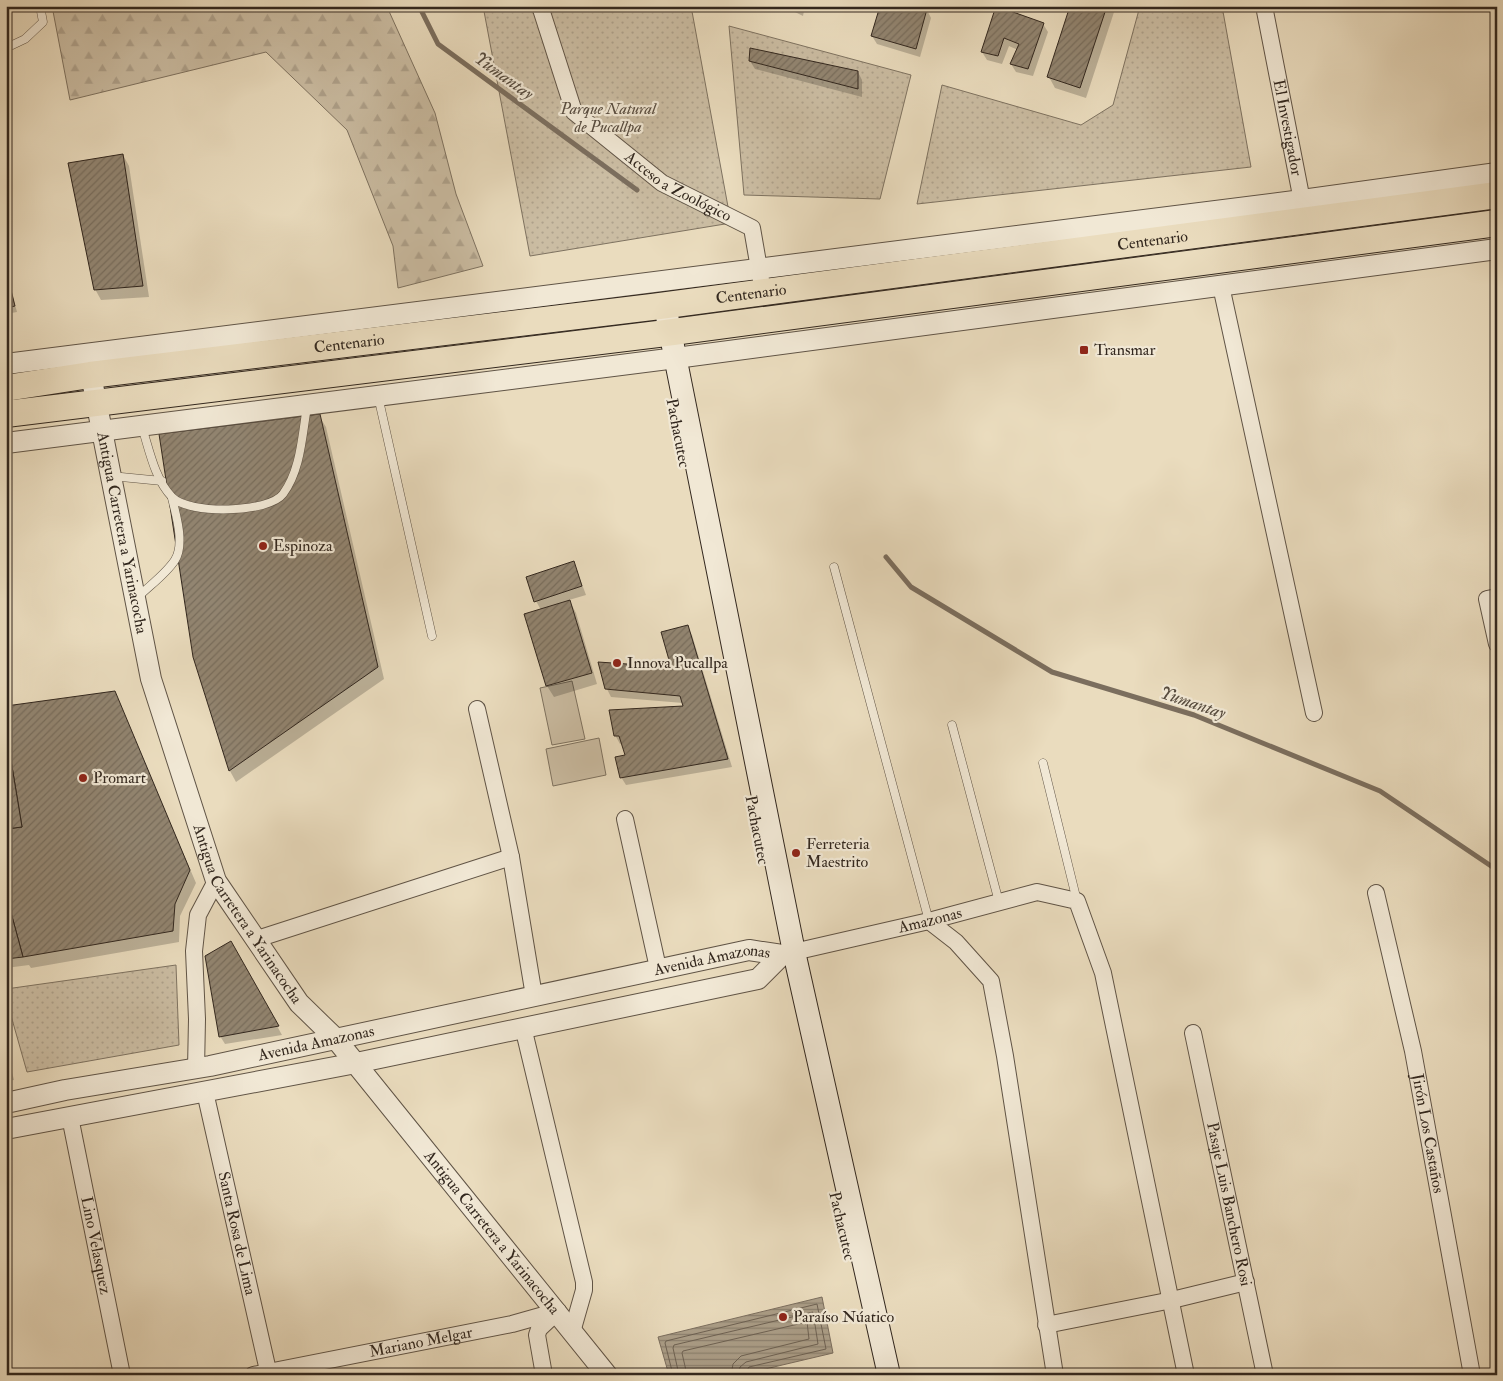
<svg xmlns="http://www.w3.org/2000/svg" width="1503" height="1381" font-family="'IM FELL Double Pica',serif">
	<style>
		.green { fill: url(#green-dots); stroke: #7e7260 }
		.forest { fill: url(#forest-firs); stroke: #7e7260 }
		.pitch { fill: #cbbda3; stroke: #7e7260 }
		.water { fill: url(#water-rules); stroke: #7b6e5e }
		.shadow { fill: #0003 }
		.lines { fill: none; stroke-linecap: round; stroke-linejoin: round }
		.shore { stroke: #6e6253; stroke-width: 1 }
		.stream { stroke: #7b6e5e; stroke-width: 5 }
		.building { fill: url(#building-hatch); stroke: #32271e }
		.service-casing { stroke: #605446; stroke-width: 9 }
		.minor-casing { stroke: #605446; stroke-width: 18 }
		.tertiary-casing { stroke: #605446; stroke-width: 22 }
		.secondary-casing { stroke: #32271e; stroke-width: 24 }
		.trunk-casing { stroke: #32271e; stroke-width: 28 }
		.service { stroke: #f1e8d5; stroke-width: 8 }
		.minor { stroke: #f1e8d5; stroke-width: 16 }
		.tertiary { stroke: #f1e8d5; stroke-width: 20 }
		.secondary { stroke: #f1e8d5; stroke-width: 22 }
		.trunk { stroke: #eadcbe; stroke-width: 26 }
		.poi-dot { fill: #8f2418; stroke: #f1e8d5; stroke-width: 2 }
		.labels { text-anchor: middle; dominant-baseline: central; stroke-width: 4.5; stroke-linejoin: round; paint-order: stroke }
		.park-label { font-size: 16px; font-style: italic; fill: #584c3f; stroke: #f1e8d5 }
		.street-label { font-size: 16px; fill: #32271e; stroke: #f1e8d5 }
		.poi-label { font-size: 16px; fill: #32271e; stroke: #f1e8d5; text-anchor: start }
		.water-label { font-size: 18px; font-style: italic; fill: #564b3e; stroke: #f1e8d5 }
	</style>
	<defs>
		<pattern id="green-dots" width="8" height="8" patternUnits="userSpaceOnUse" patternTransform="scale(1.25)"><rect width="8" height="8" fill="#cbbda3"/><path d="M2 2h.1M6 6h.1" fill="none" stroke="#afa28c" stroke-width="1.8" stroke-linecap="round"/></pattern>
		<pattern id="forest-firs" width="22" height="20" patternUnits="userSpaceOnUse" patternTransform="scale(1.25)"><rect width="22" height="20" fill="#cbbda3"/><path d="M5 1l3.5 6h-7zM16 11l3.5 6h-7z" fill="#afa28c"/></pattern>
		<pattern id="water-rules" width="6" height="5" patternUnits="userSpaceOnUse" patternTransform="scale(1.25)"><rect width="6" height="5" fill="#ab9e88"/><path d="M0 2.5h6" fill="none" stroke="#8c816f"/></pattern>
		<pattern id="building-hatch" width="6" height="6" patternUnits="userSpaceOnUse" patternTransform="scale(1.25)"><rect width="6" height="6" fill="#928571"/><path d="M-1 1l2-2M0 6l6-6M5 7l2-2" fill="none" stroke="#786d5c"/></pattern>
	</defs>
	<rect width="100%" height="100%" fill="#eadcbe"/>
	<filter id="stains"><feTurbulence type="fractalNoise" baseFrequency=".004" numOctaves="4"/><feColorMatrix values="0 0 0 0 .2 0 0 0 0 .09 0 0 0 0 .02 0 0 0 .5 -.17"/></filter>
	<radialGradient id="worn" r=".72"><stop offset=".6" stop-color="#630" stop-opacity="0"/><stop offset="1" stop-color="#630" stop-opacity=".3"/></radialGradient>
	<g class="green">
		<path d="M483,6H691L731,223L530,256Z"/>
		<path d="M1140,6H1222L1251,167L917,204L942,85L1081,125L1113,105Z"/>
		<path d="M729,26L911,75L880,199L744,195Z"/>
		<path d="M176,965L179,1045L27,1072L6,998V989Z"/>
	</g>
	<path class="forest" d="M52,6H401L388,9L435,113L456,194L483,266L398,288L393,246L347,130L266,52L70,100Z"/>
	<g class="pitch">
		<path d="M572,681L585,739L552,745L540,688Z"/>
		<path d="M599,738L606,775L553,786L546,749Z"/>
	</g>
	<path class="water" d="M822,1297L833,1353L740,1375H669L658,1337Z"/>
	<g class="shadow">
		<path d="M783,6H805L803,16Z"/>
		<path d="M1071,6H1116L1086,98L1055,88L1049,77Z"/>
		<path d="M997,7L1043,24L1048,32L1033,76L1016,72L1011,64L1018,50L1009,46L1002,64L987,60L982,52Z"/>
		<path d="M927,10L931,18L920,57L877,44L872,36Z"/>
		<path d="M750,61L858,72L862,80V97L755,69Z"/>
		<path d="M123,155L129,166L149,297L101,300L95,289Z"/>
		<path d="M10,287L17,312L6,314V288Z"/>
		<path d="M319,416L326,427L384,679L236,782L230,771L194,657Z"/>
		<path d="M574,563L586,595L569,600L576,613L597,684L554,697L547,686L526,614L541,610L536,601Z"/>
		<path d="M687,626L692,635L732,767L626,785L621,777L627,756L623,743L620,744L615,735L684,707L683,703L611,697L607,689L673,668Z"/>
		<path d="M114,692L196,883L180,916L179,942L31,968L29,965L6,968V707Z"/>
		<path d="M231,943L282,1035L225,1044L220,1036Z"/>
		<path d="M6,1049L14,1080L6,1081Z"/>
	</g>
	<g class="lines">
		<g class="shore">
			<path d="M673,1375L665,1343L666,1341L817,1304L826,1349L749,1367L744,1375"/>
			<path d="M679,1375L673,1348L674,1345L813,1312L818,1344L746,1362L740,1367L738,1375"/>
			<path d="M687,1375L682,1353L683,1351L807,1322L809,1339L741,1356L733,1364L731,1375"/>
		</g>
		<g class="stream">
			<path d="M419,6L438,44L637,190"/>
			<path d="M886,557L911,587L1052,672L1194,715L1380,791L1497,870"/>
		</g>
	</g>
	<g class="building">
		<path d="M880,6H918L927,9L916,49L871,36Z"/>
		<path d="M996,6L1044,23L1028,69L1010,64L1019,44L1004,38L998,56L981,52Z"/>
		<path d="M1070,6H1107L1080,88L1047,77Z"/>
		<path d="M750,48L858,71V89L749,61Z"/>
		<path d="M123,154L143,286L94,290L68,163Z"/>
		<path d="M10,286L15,306L6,308V287Z"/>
		<path d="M320,414L378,667L229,771L193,657L159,434Z"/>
		<path d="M574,561L582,586L534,602L526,577Z"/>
		<path d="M570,600L592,673L546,686L524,614Z"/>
		<path d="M688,625L728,759L620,778L615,757L625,755L619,736H614L609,710L683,706L680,696L605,689L598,662L671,667L661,632Z"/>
		<path d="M115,691L190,870L175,904L173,931L23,957L6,894V829L22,827L6,730V706Z"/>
		<path d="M6,730L22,827L6,829Z"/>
		<path d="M6,894L23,957L6,959Z"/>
		<path d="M231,941L279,1026L219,1037L205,956Z"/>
		<path d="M6,1057L10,1072H6Z"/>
	</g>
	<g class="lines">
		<defs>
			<g id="service">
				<path d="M6,48L25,39L43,22L40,6"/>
				<path d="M378,396L432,636"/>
				<path d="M142,427C149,449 155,480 172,497C189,515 269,513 283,494C301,470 302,435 307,407"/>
				<path d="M111,476L162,481"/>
				<path d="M834,567L929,921"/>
				<path d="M138,597C149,586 166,574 175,560C185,544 176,515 172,498"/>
				<path d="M952,725L999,902"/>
				<path d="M1043,763L1077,901"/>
			</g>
			<g id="minor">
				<path id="s1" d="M540,6L574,112L662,183L752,228L761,280"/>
				<path id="s2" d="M1264,6L1304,211"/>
				<path d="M1221,286L1314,713"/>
				<path d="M1497,597L1487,599L1497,644"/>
				<path d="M477,709L511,857L534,996"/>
				<path d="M625,819L658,968"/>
				<path id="s3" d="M1376,893L1413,1051L1472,1375"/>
				<path d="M929,921L956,942L991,981L1005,1056L1055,1375"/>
				<path d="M257,939L511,857"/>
				<path id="s4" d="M785,954L929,921L1037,892L1077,901L1103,973L1186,1375"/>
				<path d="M523,1027L584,1282V1290L572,1332"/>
				<path id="s5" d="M1193,1033L1265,1375"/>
				<path d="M196,1069L197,1019L194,951L198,915L216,881"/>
				<path id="s6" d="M205,1092L269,1375"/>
				<path id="s7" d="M70,1117L122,1375"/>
				<path d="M1046,1325L1172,1300L1246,1282"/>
				<path id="s8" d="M253,1375L512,1324L558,1311"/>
				<path d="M544,1375L537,1335L539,1329L556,1313"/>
			</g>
			<g id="tertiary">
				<path id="s9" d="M88,360L151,679L216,881L299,1003L335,1038L607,1375"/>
				<path d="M6,364L1302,200L1497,173"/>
				<path d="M6,443L676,358L1497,249"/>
				<path id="s10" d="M6,1103L65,1090L210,1066L749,950L782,955"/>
				<path d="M6,1129L356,1063L758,979L782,955"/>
			</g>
			<path id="secondary" d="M667,316L794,952L889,1375"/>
			<g id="trunk">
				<path id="s11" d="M6,388L90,375L652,307L1497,195"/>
				<path d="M6,414L658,334L1497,223"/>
			</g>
		</defs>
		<use href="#service" class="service-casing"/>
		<use href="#minor" class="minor-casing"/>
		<use href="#tertiary" class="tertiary-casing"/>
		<use href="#secondary" class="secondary-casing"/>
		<use href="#trunk" class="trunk-casing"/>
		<use href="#service" class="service"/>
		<use href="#minor" class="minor"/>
		<use href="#tertiary" class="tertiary"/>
		<use href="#secondary" class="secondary"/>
		<use href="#trunk" class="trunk"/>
	</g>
	<g class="poi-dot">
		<rect x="1079" y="345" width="10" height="10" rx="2.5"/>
		<circle cx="263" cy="546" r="5"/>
		<circle cx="617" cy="663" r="5"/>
		<circle cx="83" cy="778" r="5"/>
		<circle cx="796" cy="853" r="5"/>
		<circle cx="783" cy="1317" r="5"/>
	</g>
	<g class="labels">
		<g class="park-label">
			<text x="608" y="109">Parque Natural<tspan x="608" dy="18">de Pucallpa</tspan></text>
		</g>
		<g class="street-label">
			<text stroke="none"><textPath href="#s2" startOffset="124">El Investigador</textPath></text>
			<text stroke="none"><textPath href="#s1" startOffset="240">Acceso a Zoológico</textPath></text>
			<text stroke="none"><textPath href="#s11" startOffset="1156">Centenario</textPath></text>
			<text stroke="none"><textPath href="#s11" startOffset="751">Centenario</textPath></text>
			<text stroke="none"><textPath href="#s11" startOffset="346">Centenario</textPath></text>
			<text transform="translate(678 433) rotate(79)">Pachacutec</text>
			<text stroke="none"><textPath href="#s9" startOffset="176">Antigua Carretera a Yarinacocha</textPath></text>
			<text transform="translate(757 830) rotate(79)">Pachacutec</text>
			<text stroke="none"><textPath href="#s9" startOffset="581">Antigua Carretera a Yarinacocha</textPath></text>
			<text stroke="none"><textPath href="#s4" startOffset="149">Amazonas</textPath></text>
			<text stroke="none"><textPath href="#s10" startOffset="721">Avenida Amazonas</textPath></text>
			<text stroke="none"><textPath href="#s10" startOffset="316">Avenida Amazonas</textPath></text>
			<text stroke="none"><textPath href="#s3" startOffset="246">Jirón Los Castaños</textPath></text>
			<text stroke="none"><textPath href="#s5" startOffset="175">Pasaje Luis Banchero Rosi</textPath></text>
			<text transform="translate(842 1226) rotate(77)">Pachacutec</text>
			<text stroke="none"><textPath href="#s9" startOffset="985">Antigua Carretera a Yarinacocha</textPath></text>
			<text stroke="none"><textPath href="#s6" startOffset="145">Santa Rosa de Lima</textPath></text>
			<text stroke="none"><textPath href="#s7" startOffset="131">Lino Velasquez</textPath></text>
			<text stroke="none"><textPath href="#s8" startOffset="171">Mariano Melgar</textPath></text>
		</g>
		<g class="poi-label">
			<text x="1094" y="350">Transmar</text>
			<text x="273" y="546">Espinoza</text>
			<text x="627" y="663">Innova Pucallpa</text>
			<text x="93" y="778">Promart</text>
			<text x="806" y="844">Ferreteria<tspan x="806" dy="18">Maestrito</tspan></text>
			<text x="793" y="1317">Paraíso Núatico</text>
		</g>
		<g class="water-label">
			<text transform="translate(504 76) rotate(36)">Yumantay</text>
			<text transform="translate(1193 703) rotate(19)">Yumantay</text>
		</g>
	</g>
	<rect width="1503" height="1381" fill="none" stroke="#eadcbe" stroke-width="25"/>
	<rect x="8" y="8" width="1488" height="1366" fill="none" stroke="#32271e" stroke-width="2.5"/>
	<rect x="12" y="12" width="1478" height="1356" fill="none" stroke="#32271e"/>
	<rect width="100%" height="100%" filter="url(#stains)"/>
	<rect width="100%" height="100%" fill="url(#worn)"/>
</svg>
